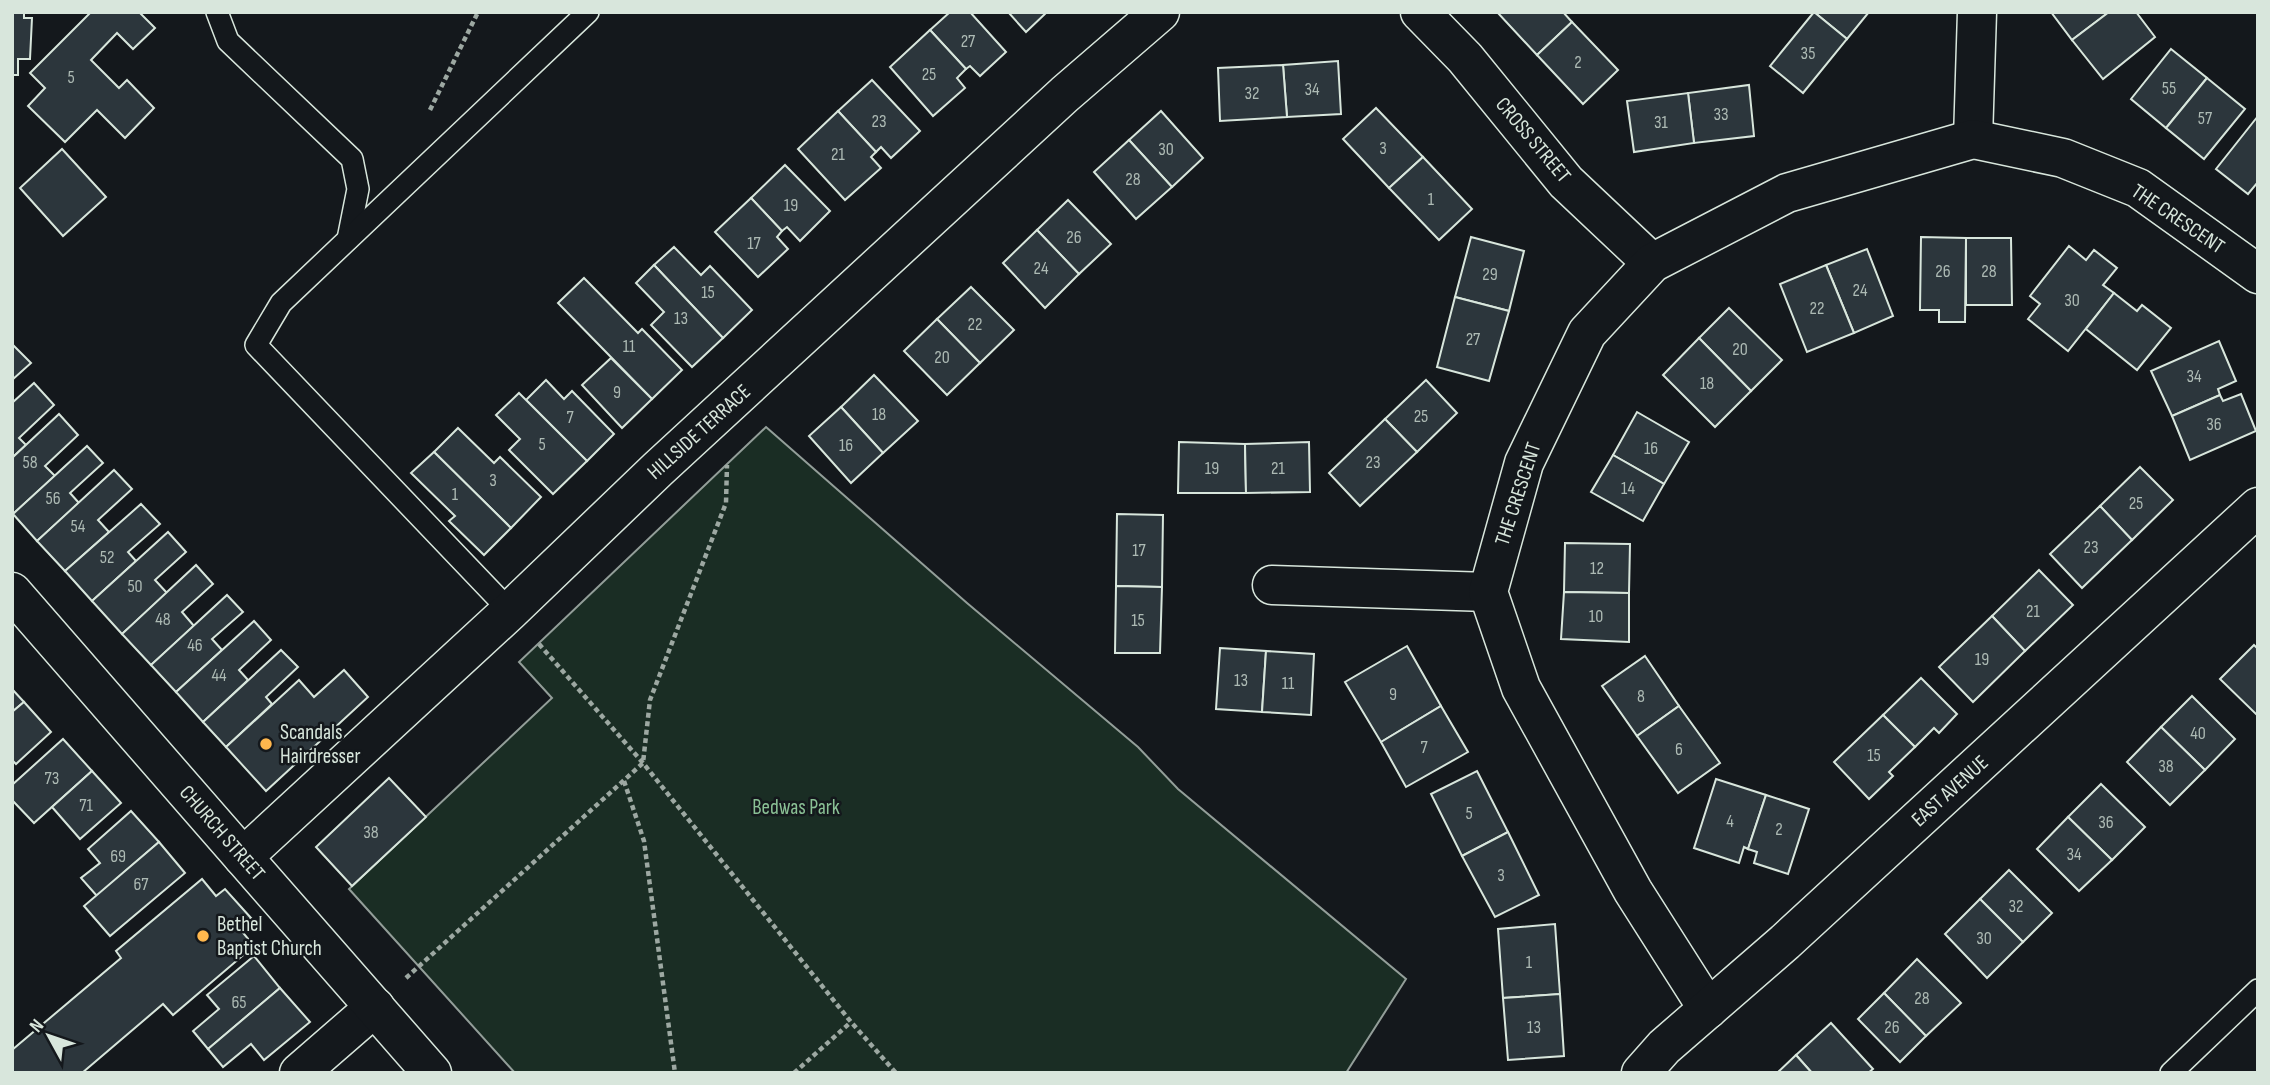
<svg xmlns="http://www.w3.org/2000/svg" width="2270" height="1085" font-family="'Sofia Sans Condensed',sans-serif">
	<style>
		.green { fill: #1a2d24; stroke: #939e99; stroke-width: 2 }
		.building { fill: #2c363c; stroke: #d8e6dc; stroke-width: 2 }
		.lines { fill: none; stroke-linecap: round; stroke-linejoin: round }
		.service-casing { stroke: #d8e6dc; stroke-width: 24 }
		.minor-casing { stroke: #d8e6dc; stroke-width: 41 }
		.tertiary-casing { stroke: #d8e6dc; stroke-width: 41 }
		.path { stroke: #9da8a2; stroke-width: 4.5; stroke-dasharray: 5 3.5; stroke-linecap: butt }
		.service { stroke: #14181c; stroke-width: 21 }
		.minor { stroke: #14181c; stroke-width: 38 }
		.tertiary { stroke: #14181c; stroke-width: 38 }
		.poi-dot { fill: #ffb74d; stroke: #14181c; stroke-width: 2.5 }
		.labels { text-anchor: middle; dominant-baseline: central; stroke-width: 5; stroke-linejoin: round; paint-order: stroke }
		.number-label { font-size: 18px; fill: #adbab4 }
		.street-label { font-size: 21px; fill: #d8e6dc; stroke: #14181c }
		.poi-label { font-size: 21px; fill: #d8e6dc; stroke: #14181c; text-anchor: start }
		.park-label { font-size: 21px; fill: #8ac095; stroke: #14181c }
	</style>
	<rect width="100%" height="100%" fill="#14181c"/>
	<path class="green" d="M766,427L967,603L1138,747L1178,789L1406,979L1346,1073H515L349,889L552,698L519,662Z"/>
	<g class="building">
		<path d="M12,12H24V18H32L30,59H18V75H12Z"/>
		<path d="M91,12H139L155,28L133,49L117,33L91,60L119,88L127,80L154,108L125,138L97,110L65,142L28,106L45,88L30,73Z"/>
		<path d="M950,12H970L1006,52L980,76L970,66L966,69L930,30Z"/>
		<path d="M1008,12H1047L1026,32Z"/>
		<path d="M1497,12H1563L1572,22L1537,55Z"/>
		<path d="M1814,12H1869L1847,39Z"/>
		<path d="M1814,12L1847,39L1803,93L1770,66Z"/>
		<path d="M2051,12H2109L2072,40Z"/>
		<path d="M2109,12H2136L2155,37L2103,79L2072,40Z"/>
		<path d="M1572,22L1618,70L1583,104L1537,55Z"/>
		<path d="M930,30L966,69L957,78L965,88L933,116L890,67Z"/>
		<path d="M2171,49L2207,78L2166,128L2131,99Z"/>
		<path d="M1338,61L1341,114L1287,117L1283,65Z"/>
		<path d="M1283,65L1287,117L1220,121L1218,68Z"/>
		<path d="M2207,78L2245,109L2204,159L2166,128Z"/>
		<path d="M872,80L920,131L891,158L881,147L876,152L838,111Z"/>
		<path d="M1749,85L1754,136L1694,143L1688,93Z"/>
		<path d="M1688,93L1694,143L1634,152L1627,101Z"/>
		<path d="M1376,108L1423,157L1389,188L1343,139Z"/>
		<path d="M838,111L876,152L871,157L881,168L845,200L798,149Z"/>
		<path d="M1161,111L1203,158L1172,187L1129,140Z"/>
		<path d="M2258,116V182L2248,194L2216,169Z"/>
		<path d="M1129,140L1172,187L1136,219L1094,172Z"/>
		<path d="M62,149L106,197L63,236L20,188Z"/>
		<path d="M1423,157L1472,209L1439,240L1389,188Z"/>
		<path d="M785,165L830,211L800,241L787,227L782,231L751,198Z"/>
		<path d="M751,198L782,231L777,237L788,249L758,277L715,232Z"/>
		<path d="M1068,200L1111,244L1079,274L1037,230Z"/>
		<path d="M1037,230L1079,274L1045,308L1003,263Z"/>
		<path d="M1471,237L1524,251L1509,311L1455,297Z"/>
		<path d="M1921,237L1966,238L1965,322H1939V310H1920Z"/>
		<path d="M1966,238H2011L2012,305H1966Z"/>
		<path d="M2069,246L2086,260L2094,250L2117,268L2103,285L2114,293L2068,351L2028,319L2040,304L2030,296Z"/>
		<path d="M674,247L701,275L710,266L752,310L723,338L654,265Z"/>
		<path d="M1867,249L1893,316L1854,333L1826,265Z"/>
		<path d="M654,265L723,338L692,367L651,325L664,312L636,283Z"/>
		<path d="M1826,265L1854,333L1807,352L1780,284Z"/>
		<path d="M584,278L638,333L642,329L682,370L652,399L558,303Z"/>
		<path d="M971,287L1014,330L980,363L937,319Z"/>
		<path d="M2114,293L2137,311L2142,305L2171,328L2137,370L2086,329Z"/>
		<path d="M1455,297L1509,311L1489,381L1437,367Z"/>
		<path d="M1729,308L1782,360L1751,391L1699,338Z"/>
		<path d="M937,319L980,363L947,395L904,351Z"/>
		<path d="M1699,338L1751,391L1715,427L1663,375Z"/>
		<path d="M2219,341L2236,381L2218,389L2220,395L2172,416L2151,371Z"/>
		<path d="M12,344L31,363L12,380Z"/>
		<path d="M611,358L652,399L622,428L582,385Z"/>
		<path d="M874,375L918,421L883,453L841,407Z"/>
		<path d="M546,380L564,399L572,391L614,434L587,461L526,400Z"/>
		<path d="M1426,380L1457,413L1417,452L1385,419Z"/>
		<path d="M34,383L54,405L19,438L26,445L12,458V403Z"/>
		<path d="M519,393L587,461L553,494L509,450L520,439L496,415Z"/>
		<path d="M2241,394L2256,431L2190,460L2172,416L2220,395L2223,401Z"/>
		<path d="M841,407L883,453L851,483L809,436Z"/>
		<path d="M1637,412L1689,442L1664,484L1613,455Z"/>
		<path d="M59,414L78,435L45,466L55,476L13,514L12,458Z"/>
		<path d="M1385,419L1417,452L1360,506L1329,473Z"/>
		<path d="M458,428L494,463L500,457L541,497L511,528L434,452Z"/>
		<path d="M1179,442L1245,444L1246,493H1178Z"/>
		<path d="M1309,442L1310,492L1246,493L1245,444Z"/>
		<path d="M87,446L103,463L70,493L79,503L37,541L13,514Z"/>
		<path d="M434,452L511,528L484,555L449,521L455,516L411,473Z"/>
		<path d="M1613,455L1664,484L1643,521L1591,492Z"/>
		<path d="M2140,467L2173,500L2132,540L2100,506Z"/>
		<path d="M114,470L132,489L98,520L109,532L65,571L37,541Z"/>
		<path d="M141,504L160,524L128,552L136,561L92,601L65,571Z"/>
		<path d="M2100,506L2132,540L2082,588L2050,554Z"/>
		<path d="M1117,514L1163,515L1162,587L1116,586Z"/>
		<path d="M168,532L186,552L155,580L167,593L122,634L92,601Z"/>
		<path d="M1565,543L1630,544L1629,593L1564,592Z"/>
		<path d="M196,565L213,584L182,612L194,626L151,665L122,634Z"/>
		<path d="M2039,570L2073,605L2025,651L1992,616Z"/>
		<path d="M1116,586L1162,587L1160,653H1115Z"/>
		<path d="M1564,592L1629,593V642L1561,639Z"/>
		<path d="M227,595L243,612L212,639L222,650L176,692L151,665Z"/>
		<path d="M1992,616L2025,651L1973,702L1939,667Z"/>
		<path d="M254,621L271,640L239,670L248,680L203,722L176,692Z"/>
		<path d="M2254,645L2258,649V716L2220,679Z"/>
		<path d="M1407,646L1441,706L1381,742L1345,682Z"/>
		<path d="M1220,648L1266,651L1262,712L1216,709Z"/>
		<path d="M281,650L298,667L266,697L272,704L226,747L203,722Z"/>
		<path d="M1266,651L1314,654L1311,715L1262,712Z"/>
		<path d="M1645,656L1679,706L1637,736L1602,686Z"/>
		<path d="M344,670L368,697L266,791L226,747L299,680L314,697Z"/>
		<path d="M1921,678L1957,714L1939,733L1934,728L1915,747L1883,715Z"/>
		<path d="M12,689L24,702L12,712Z"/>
		<path d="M2192,696L2235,739L2205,770L2161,727Z"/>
		<path d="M24,702L51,732L16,764L12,760V712Z"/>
		<path d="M1441,706L1468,752L1406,787L1381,742Z"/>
		<path d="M1679,706L1720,763L1678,793L1637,736Z"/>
		<path d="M1883,715L1915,747L1889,772L1893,776L1869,799L1834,762Z"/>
		<path d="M2161,727L2205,770L2170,805L2127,762Z"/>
		<path d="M63,739L92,771L34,823L12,800V785Z"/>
		<path d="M92,771L121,803L80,839L52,807Z"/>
		<path d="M1477,771L1508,832L1462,856L1431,794Z"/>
		<path d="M389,778L426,817L352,886L316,847Z"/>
		<path d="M1716,779L1766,795L1748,849L1744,847L1739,863L1694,848Z"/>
		<path d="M2101,784L2145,827L2112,860L2068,817Z"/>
		<path d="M1766,795L1809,809L1788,874L1754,863L1757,852L1748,849Z"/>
		<path d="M131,811L159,842L97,896L81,878L100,863L88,849Z"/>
		<path d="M2068,817L2112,860L2079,891L2037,849Z"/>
		<path d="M1508,832L1539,895L1495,917L1462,856Z"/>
		<path d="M159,842L185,873L110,936L84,906Z"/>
		<path d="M2009,870L2052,913L2023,942L1980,899Z"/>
		<path d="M202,879L216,896L225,889L251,918L239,928L254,946L173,1015L163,1004L82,1073H12V1050L121,958L116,951Z"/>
		<path d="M1980,899L2023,942L1987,978L1945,934Z"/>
		<path d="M1555,924L1560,994L1503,998L1498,929Z"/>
		<path d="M254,956L280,988L208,1049L193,1031L219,1009L207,995Z"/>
		<path d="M1917,959L1961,1003L1926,1036L1884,993Z"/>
		<path d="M280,988L310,1022L264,1060L251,1044L223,1067L208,1049Z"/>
		<path d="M1884,993L1926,1036L1900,1062L1858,1019Z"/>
		<path d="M1560,994L1564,1056L1508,1060L1503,998Z"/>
		<path d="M1831,1023L1873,1069L1868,1073H1812L1796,1055Z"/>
		<path d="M1796,1055L1812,1073H1777Z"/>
	</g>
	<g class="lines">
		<defs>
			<g id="service">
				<path d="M217,12L228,41L352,159L358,189L348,239"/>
				<path d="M510,611L256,345L281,303L588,12"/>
				<path d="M2171,1073L2258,990"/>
			</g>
			<g id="minor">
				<path d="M1420,12L1465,58L1566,182L1652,263"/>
				<path d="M1973,139L1977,12"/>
				<path d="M1272,585L1488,592"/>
				<path d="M12,592L243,857"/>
				<path d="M1708,1009L1633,891L1521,688L1488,592L1524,463L1587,333L1652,263L1787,193L1973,139L2063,158L2138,188L2258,274"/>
				<path d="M299,1073L375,1007"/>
				<path d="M1641,1073L1664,1047L1785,942L2258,507"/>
			</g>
			<path id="tertiary" d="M432,1073L243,857L510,611L658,469L1065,94L1160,12"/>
		</defs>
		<use href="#service" class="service-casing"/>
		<use href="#minor" class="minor-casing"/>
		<use href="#tertiary" class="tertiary-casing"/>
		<g class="path">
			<path d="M430,110L478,12"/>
			<path d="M539,644L643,763L851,1022L896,1073"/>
			<path d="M624,781L644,841L675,1073"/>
			<path d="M406,978L643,763L650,700L726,503L727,465"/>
			<path d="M794,1073L851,1022"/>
		</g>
		<use href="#service" class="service"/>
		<use href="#minor" class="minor"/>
		<use href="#tertiary" class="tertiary"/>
	</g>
	<g class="poi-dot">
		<circle cx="266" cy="744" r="7"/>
		<circle cx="203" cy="936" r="7"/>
	</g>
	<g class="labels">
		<g class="number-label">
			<text x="968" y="41">27</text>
			<text x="1808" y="53">35</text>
			<text x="1578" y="62">2</text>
			<text x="929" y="74">25</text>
			<text x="71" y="77">5</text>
			<text x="2169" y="88">55</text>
			<text x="1312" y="89">34</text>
			<text x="1252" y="93">32</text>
			<text x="1721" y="114">33</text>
			<text x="2205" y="118">57</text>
			<text x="879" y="121">23</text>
			<text x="1661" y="122">31</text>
			<text x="1383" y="148">3</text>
			<text x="1166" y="149">30</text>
			<text x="838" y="154">21</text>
			<text x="1133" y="179">28</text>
			<text x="1431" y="199">1</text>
			<text x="791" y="205">19</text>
			<text x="1074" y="237">26</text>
			<text x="754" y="243">17</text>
			<text x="1041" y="268">24</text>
			<text x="1943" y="271">26</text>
			<text x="1989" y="271">28</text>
			<text x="1490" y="274">29</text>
			<text x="1860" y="290">24</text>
			<text x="708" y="292">15</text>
			<text x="2072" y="300">30</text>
			<text x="1817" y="308">22</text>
			<text x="681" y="318">13</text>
			<text x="975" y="324">22</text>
			<text x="1473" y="339">27</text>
			<text x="629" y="346">11</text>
			<text x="1740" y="349">20</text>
			<text x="942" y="357">20</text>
			<text x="2194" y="376">34</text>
			<text x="1707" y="383">18</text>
			<text x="617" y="392">9</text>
			<text x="879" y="414">18</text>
			<text x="1421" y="416">25</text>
			<text x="570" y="417">7</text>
			<text x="2214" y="424">36</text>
			<text x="542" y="444">5</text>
			<text x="846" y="445">16</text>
			<text x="1651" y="448">16</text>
			<text x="30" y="462">58</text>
			<text x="1373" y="462">23</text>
			<text x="1212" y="468">19</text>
			<text x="1278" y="468">21</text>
			<text x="493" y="480">3</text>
			<text x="1628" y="488">14</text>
			<text x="455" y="494">1</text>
			<text x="53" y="498">56</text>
			<text x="2136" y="503">25</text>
			<text x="78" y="526">54</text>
			<text x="2091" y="547">23</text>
			<text x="1139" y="550">17</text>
			<text x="107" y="557">52</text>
			<text x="1597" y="568">12</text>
			<text x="135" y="586">50</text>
			<text x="2033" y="611">21</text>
			<text x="1596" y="616">10</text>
			<text x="163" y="619">48</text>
			<text x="1138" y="620">15</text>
			<text x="195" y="645">46</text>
			<text x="1982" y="659">19</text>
			<text x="219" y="675">44</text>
			<text x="1241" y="680">13</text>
			<text x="1288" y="683">11</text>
			<text x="1393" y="694">9</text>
			<text x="1641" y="696">8</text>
			<text x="2198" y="733">40</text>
			<text x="1424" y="747">7</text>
			<text x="1679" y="749">6</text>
			<text x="1874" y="755">15</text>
			<text x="2166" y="766">38</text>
			<text x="52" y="778">73</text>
			<text x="86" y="805">71</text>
			<text x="1469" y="813">5</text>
			<text x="1730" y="821">4</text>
			<text x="2106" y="822">36</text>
			<text x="1779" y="829">2</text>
			<text x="371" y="832">38</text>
			<text x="2074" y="854">34</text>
			<text x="118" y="856">69</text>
			<text x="1501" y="875">3</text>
			<text x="141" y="884">67</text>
			<text x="2016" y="906">32</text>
			<text x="1984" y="938">30</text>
			<text x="1529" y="962">1</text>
			<text x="1922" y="998">28</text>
			<text x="239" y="1002">65</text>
			<text x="1534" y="1027">13</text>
			<text x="1892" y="1027">26</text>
		</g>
		<g class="street-label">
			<text transform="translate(1533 140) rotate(50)">CROSS STREET</text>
			<text transform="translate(2178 219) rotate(34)">THE CRESCENT</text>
			<text transform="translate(699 432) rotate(-42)">HILLSIDE TERRACE</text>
			<text transform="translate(1518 494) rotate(-72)">THE CRESCENT</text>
			<text transform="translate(1950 791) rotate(-42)">EAST AVENUE</text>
			<text transform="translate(222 833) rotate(49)">CHURCH STREET</text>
		</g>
		<g class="poi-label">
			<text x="280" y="732">Scandals<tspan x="280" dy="24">Hairdresser</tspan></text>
			<text x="217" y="924">Bethel<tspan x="217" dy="24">Baptist Church</tspan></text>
		</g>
		<g class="park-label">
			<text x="796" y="807">Bedwas Park</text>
		</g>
	</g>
	<rect width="2270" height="1085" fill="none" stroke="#d8e6dc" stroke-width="28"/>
	<g transform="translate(49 1036) rotate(310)" stroke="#14181c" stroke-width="5" paint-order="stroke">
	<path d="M0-5L12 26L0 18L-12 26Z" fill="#d8e6dc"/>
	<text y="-10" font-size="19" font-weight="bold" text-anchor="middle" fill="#d8e6dc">N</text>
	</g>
</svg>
